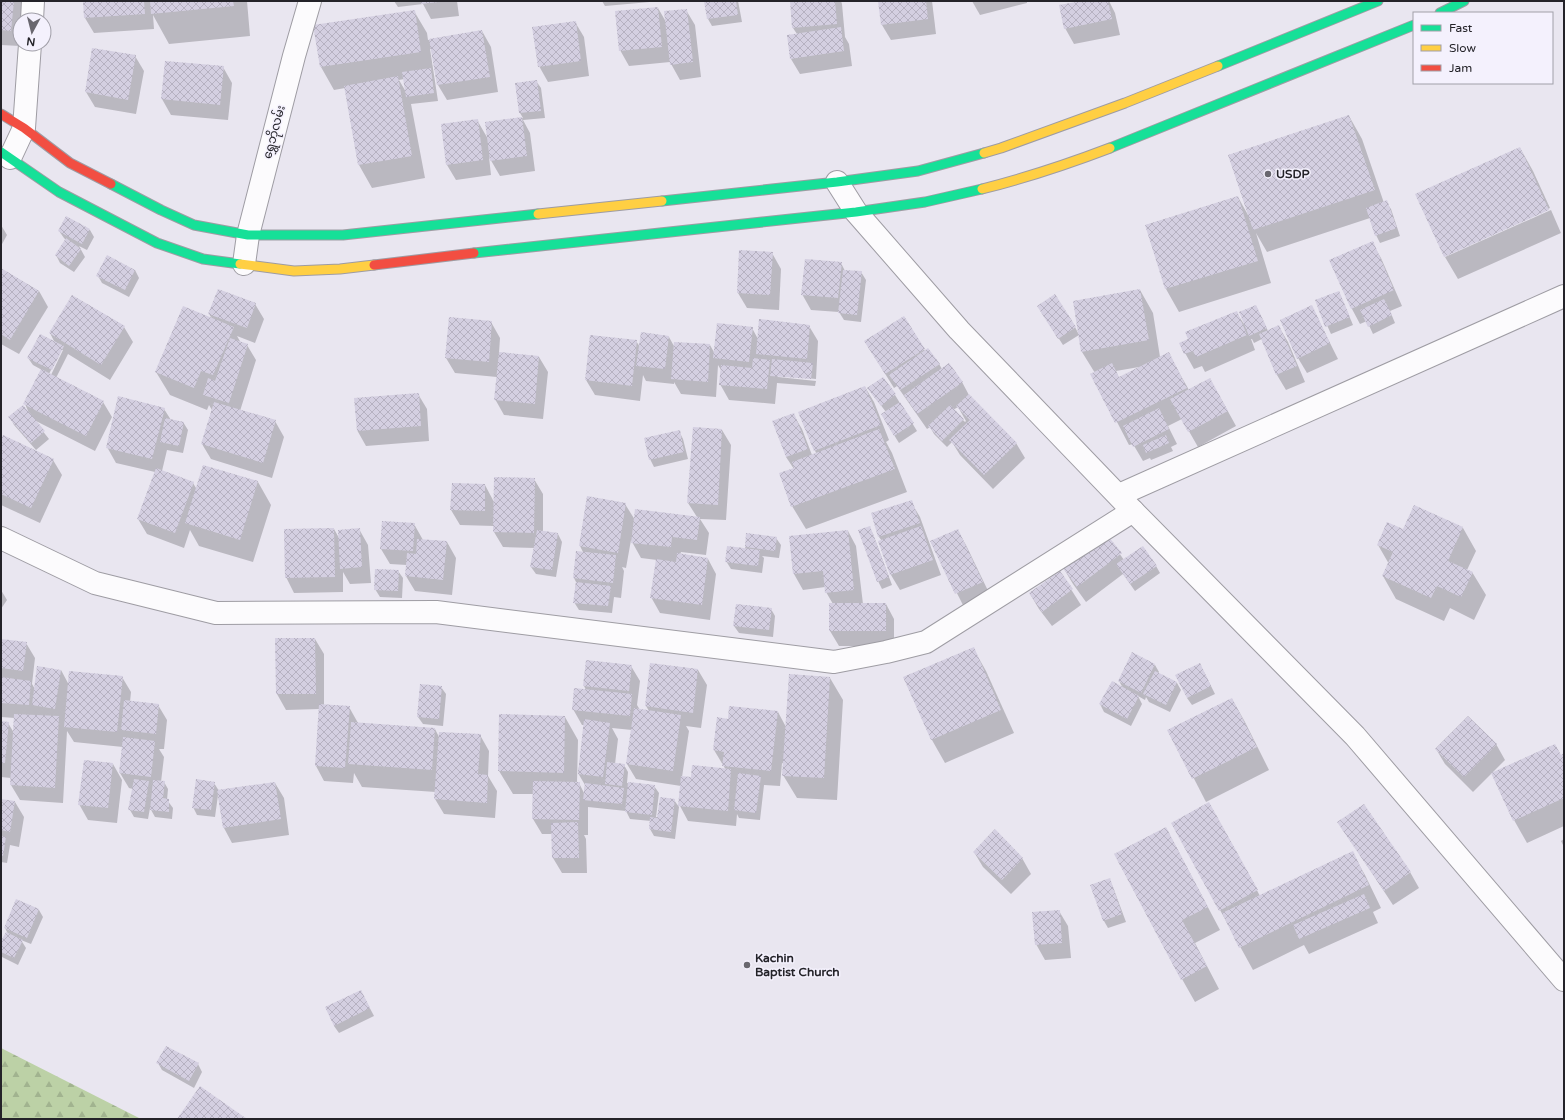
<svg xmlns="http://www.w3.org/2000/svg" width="1565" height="1120" font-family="'Varela Round','Noto Sans Myanmar',sans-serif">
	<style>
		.forest { fill: url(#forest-firs) }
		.shadow { fill: #0003; fill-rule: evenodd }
		.building { fill: url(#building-cross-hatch) }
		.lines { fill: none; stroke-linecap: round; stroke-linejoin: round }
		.street-casing { stroke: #9e9ca3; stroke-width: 24 }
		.fast-casing { stroke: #9e9ca3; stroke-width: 11 }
		.slow-casing { stroke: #9e9ca3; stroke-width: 11 }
		.jam-casing { stroke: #9e9ca3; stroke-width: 11 }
		.street { stroke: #fcfbfd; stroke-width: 22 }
		.fast { stroke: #16e098; stroke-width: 9 }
		.slow { stroke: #ffcf43; stroke-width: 9 }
		.jam { stroke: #f24e42; stroke-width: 9 }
		.poi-dot { fill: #69676f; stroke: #f4f1fd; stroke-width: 1.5 }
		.labels { text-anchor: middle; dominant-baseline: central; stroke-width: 3; stroke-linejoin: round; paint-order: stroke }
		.street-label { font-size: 12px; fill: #242329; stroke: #f4f1fd }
		.poi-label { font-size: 12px; font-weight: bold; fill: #242329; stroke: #f4f1fd; text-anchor: start }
	</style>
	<defs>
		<pattern id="forest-firs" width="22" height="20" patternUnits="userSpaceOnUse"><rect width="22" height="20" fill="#bcd1a6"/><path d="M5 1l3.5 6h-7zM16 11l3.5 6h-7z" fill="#a1b38f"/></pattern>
		<pattern id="building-cross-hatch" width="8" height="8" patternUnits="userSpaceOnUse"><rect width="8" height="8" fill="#d4cfe1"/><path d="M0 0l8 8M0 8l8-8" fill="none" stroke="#b6b1c1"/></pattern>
	</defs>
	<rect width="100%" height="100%" fill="#e9e6f0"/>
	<path class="forest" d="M1,1048L141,1119H1Z"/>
	<g class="shadow">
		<path d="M1,1H36L35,9L21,7L23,10L22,20H20V46L1,45Z"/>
		<path d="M84,1H247L250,36L169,44L153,15L154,29L94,33L85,18Z"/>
		<path d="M394,1H457L459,16L431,19L423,4L398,7Z"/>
		<path d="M602,1H649L650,2L605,6Z"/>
		<path d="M705,1H738L742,22L712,26L708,19Z"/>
		<path d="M791,1H841L842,4L845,37L849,44L852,66L800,74L791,59L797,34L793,28Z"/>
		<path d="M879,1H932L936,34L891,40L882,25Z"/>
		<path d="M972,1H1027V3L980,15Z"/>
		<path d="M1087,1H1109L1115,13L1120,35L1074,44L1065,28Z"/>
		<path d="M658,8L666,22L686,10L695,25L701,77L680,80L670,62L629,66L620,50Z"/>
		<path d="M414,11L427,33L428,40L482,31L491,47L498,92L447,100L438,85L432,49H430L438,101L411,104L425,178L372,188L359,165L345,88L334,90L321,67L315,26ZM404,79L406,92L399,80Z"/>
		<path d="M575,22L584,37L589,76L548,82L539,66Z"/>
		<path d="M135,56L144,71L136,114L95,107L86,92Z"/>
		<path d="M166,62L223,67L232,83L228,120L171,115L162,99Z"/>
		<path d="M536,81L541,88L545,118L523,120L530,133L535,171L500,176L489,157L491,175L456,180L447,165L477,120L488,139L486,123L523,118L520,113Z"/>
		<path d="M1349,116L1362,139L1384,203L1386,202L1391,209L1400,236L1380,243L1376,235L1370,218L1267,252L1256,233L1271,283L1179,312L1166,289L1146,225L1238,197L1248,215Z"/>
		<path d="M1520,148L1533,171L1550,208L1445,255V257L1551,210L1561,233L1458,279L1445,257L1417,194Z"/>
		<path d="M1,225L7,235L1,246Z"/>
		<path d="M90,230L94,237L87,250L79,246L85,257L74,272L60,263L56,255L66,240L64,238L59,231Z"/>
		<path d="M1372,243L1381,258L1402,306L1390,311L1395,323L1373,334L1367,321L1360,324L1352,309L1330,261Z"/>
		<path d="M772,253L781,269L779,310L747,308L738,293Z"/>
		<path d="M841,263L845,271L861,272L866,280L861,322L844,320L839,312L811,310L802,294Z"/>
		<path d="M1,269L39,291L48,307L19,354L1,344Z"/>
		<path d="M135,270L139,278L129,297L102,283L98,276Z"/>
		<path d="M1140,290L1153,313L1160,357L1168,353L1189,390L1219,395L1236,426L1198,447L1182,419L1168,426L1177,444L1171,447L1173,451L1151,460L1150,458L1143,461L1133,444L1129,445L1092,374L1095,373L1082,352L1079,335L1063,345L1043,314L1075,327L1079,335ZM1139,367L1119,378L1116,371Z"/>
		<path d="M1339,292L1353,325L1331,334L1316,301Z"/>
		<path d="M255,304L264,319L255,343L237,336L241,343L247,345L256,360L240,411L275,421L284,437L272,478L211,459L202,444L212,410L209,405L207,410L170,395L156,372L213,320L209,314Z"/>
		<path d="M1256,306L1268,331L1279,327L1288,342L1305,382L1286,390L1277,375L1262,339L1254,343L1252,339H1251L1255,350L1205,372L1202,366L1194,369L1180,344L1236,312L1244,324Z"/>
		<path d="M1312,307L1338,359L1307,373L1298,358Z"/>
		<path d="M904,317L925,351L939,364L942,369L962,382L970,397L1016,443L1025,458L993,489L960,455L952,442L947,447L934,434L930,427L927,429L897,386L894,388L874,356ZM958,407L966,421L965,422L953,410Z"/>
		<path d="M491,322L500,338L499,353L539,357L548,372L543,419L504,415L495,399L497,377L455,373L446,358Z"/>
		<path d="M809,326L818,341L816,379L778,375V377L816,381L815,386L777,383L775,404L729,400L720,384L721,370L718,365L716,397L681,394L674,382V384L646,381L643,375L640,401L595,395L586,380L636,341L640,347L669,337L675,348L710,345L715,354L752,328L758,339Z"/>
		<path d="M124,327L133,342L110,380L68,354L56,378L103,402L112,417L95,451L34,420L49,439L36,450L14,425L10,417L29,413L25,404L42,370L33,365L28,358L55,343L50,333ZM61,350H63L51,375L49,374Z"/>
		<path d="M883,378L895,395L917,431L899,443L886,422V412L873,395Z"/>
		<path d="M865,387L874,402L889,440L886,442L892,453L907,492L806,529L792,506L794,469L786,457L793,414L802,429L812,455L816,453L800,412Z"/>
		<path d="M418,394L427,409L429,441L366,446L357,430Z"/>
		<path d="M164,409L171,420L183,422L188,430L183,453L167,450L162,471L193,483L196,488L258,482L271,505L253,562L199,546L190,530L184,548L147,534L138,519L155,472L116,463L107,447Z"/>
		<path d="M722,430L731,445L726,520L700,519L709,533L706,555L681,552L680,555L708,559L716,574L710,620L660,613L651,597L657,560L641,558L631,540L626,568L622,567L624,571L621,598L614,597L612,613L579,610L574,602L576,582L574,578L583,552L580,546L588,497L625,504L635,520L697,517L688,503Z"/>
		<path d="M679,431L683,439L688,459L654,467L650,459Z"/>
		<path d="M1,441L53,460L62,475L40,523L1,505Z"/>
		<path d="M534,479L543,494V532L558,534L562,542L556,577L536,574L531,567L535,548L503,547L494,532V526L460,525L451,510L485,485L494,502Z"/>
		<path d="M911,502L920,517L941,575L900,590L891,575L879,542L882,541L879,537Z"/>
		<path d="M1415,507L1463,528L1476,551L1467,570L1472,572L1486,595L1474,620L1450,608L1444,621L1396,599L1383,576L1389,564L1378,545L1404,531Z"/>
		<path d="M414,524L423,540L447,542L456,558L452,595L415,591L406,576L407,565L390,564L381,549Z"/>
		<path d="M869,527L873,534L892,585L882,589L878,581Z"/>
		<path d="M334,529L339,538L359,529L368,545L371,583L350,584L343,572V592L294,593L286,577Z"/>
		<path d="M957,530L966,545L991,597L965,609L931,542Z"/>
		<path d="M848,531L856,546L863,604H886L894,619V646H839L830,631L833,604L826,592L825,587L803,590L794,574L790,537Z"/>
		<path d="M747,534L776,538L781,545L779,558L762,556L764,558L762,573L731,569L726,561L745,549Z"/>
		<path d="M1107,536L1124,560L1156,566L1160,573L1135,591L1123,574L1086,602L1073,584L1064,569Z"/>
		<path d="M398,571L403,578L402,598L380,597L375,589Z"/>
		<path d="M1060,572L1081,605L1052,626L1039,609L1030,594Z"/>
		<path d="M1,590L7,600L1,609Z"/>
		<path d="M771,609L775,616L773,637L739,633L734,626Z"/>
		<path d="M276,639H315L324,654V705L349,707L358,723L435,729L439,737L480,735L489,751L488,776L497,791L495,818L444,814L435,799L436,792L362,787L354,773L353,783L324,781L316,766L320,709L286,710L277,694Z"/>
		<path d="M1,640L26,643L35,658L32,684L35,689L61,670L69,685L122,677L131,692L130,702L158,705L167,720L164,749H159L164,757L161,782H164L168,789L167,800L173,808L172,819L155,817L150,808L148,819L134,817L130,810L133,789L129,788L120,773L123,747L74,742L67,731L63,803L20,800L11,785V778L1,777V722L8,723L14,733L15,718L1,717Z"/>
		<path d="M973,648L986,671L1014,733L945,763L932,740L905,678Z"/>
		<path d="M587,661L631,666L640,681L637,705L640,710L649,711L646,706L698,670L707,685L701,728L686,726L689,731L682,777L692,778L726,770L714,750L718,718L729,720L778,712L786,727L830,678L843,700L837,800L797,798L783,775L784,764L782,763L780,786L764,785L760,820L739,818L737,814L736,826L688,821L680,806L681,786L636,779L627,764L632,730L612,728L618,739L615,764L624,765L628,772L627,783L654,786L659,793L656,817H658L674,800L679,807L675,839L654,836L650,829L651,821L630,819L626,811L588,807V835H584L586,839L587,873H562L553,858L552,834H542L533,819V794H513L499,771L565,717L578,740L577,783H579L584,793L585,785L578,773L585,725H582L573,709L586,690L584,686Z"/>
		<path d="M1155,665L1159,672L1158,674L1177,683L1181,690L1170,712L1149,702L1146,697L1145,700L1138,696L1142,704L1131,726L1104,712L1100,704L1123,688L1119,681Z"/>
		<path d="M1204,672L1215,694L1192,705L1187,698Z"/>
		<path d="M441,687L446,694L443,726L423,724L418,717Z"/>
		<path d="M1232,699L1245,722L1269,770L1206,802L1169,730Z"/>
		<path d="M1496,744L1505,760L1473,792L1445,764L1436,749Z"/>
		<path d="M1564,754V826L1527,843L1514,820L1561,756Z"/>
		<path d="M113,764L122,780L117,823L88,820L79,804Z"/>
		<path d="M214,783L219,791L275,783L284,798L289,835L232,843L224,828L218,795L215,817L197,815L193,807Z"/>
		<path d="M1,800L15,802L24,817L19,847L10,845L7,863L1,862Z"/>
		<path d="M1339,823L1410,872L1419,888L1393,905Z"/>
		<path d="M1222,826L1260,896L1352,852L1365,875L1381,908L1373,912L1378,923L1309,954L1304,945L1253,970L1220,910Z"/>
		<path d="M1166,828L1220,930L1195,943L1219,989L1195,1002L1182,979Z"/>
		<path d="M1564,839V847L1561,841Z"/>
		<path d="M974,852L1022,858L1031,874L1011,894L983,867Z"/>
		<path d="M1109,879L1113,887L1126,922L1108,928L1104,921L1092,885Z"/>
		<path d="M39,910L43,917L31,944L21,940L26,948L18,965L2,957L1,943L8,934L5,928Z"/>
		<path d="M1059,911L1068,926L1071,958L1045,960L1036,944Z"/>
		<path d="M365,999L374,1016L339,1033L334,1026Z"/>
		<path d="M158,1063L198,1064L202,1072L194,1088L162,1070Z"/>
	</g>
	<g class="building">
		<path d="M1,1H14L11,31L1,30Z"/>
		<path d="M83,1H144L145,14L84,18Z"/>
		<path d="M150,1H233L234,6L151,14Z"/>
		<path d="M421,1H439V2L421,4Z"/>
		<path d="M704,1H736L738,15L707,19Z"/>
		<path d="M790,1H835L837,24L792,28Z"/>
		<path d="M878,1H926L928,19L881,25Z"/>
		<path d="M1082,1H1108L1112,19L1064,29L1059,5Z"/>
		<path d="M658,7L662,47L619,51L615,11Z"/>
		<path d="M687,9L693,62L670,65L664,11Z"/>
		<path d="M415,10L421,52L320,67L313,25Z"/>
		<path d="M576,21L581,61L538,67L532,27Z"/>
		<path d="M841,27L844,51L790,59L787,35Z"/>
		<path d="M482,30L490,77L437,85L429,39Z"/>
		<path d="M92,48L136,55L128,100L85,92Z"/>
		<path d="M165,61L224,66L220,105L161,99Z"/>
		<path d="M431,68L434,93L406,97L402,72Z"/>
		<path d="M398,76L412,156L358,165L344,86Z"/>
		<path d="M537,80L541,111L519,113L515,83Z"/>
		<path d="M1349,115L1375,190L1253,230L1228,155Z"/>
		<path d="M522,117L527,156L490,161L485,122Z"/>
		<path d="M478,119L483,160L446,165L441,124Z"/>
		<path d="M1520,147L1549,210L1444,257L1415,194Z"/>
		<path d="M1238,196L1258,261L1165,289L1145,225Z"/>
		<path d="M1387,200L1397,228L1375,236L1366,208Z"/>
		<path d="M66,216L90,229L82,244L58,231Z"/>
		<path d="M66,238L81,249L69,266L55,255Z"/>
		<path d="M1373,241L1394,290L1351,309L1329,260Z"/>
		<path d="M739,250L773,252L770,295L737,293Z"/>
		<path d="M107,255L135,270L125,290L96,276Z"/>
		<path d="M805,259L842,262L838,298L801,295Z"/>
		<path d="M1,268L39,291L10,340L1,334Z"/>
		<path d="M843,270L862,271L857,315L838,313Z"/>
		<path d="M218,289L256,303L247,328L208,314Z"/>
		<path d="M1140,289L1149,340L1081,352L1073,301Z"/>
		<path d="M1339,291L1350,317L1325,327L1315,300Z"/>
		<path d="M1055,294L1076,327L1058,339L1037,306Z"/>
		<path d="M72,295L125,326L101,365L49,333Z"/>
		<path d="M1384,299L1392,315L1368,327L1360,310Z"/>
		<path d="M1256,305L1267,328L1249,336L1239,312Z"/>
		<path d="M1312,305L1330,343L1297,359L1280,320Z"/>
		<path d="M183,306L234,327L213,375L201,371L194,388L155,372Z"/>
		<path d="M1237,311L1247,335L1196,357L1193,351L1184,354L1179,343L1188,339L1185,332Z"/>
		<path d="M904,316L925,349L885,374L864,341Z"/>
		<path d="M449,317L492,321L489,362L445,358Z"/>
		<path d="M759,319L810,325L807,359L756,354Z"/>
		<path d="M717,323L753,327L749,362L713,358Z"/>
		<path d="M1279,325L1297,366L1276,375L1259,334Z"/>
		<path d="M641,332L669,336L665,369L636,366Z"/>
		<path d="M40,334L64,346L52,370L27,358Z"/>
		<path d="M590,335L637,340L632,386L585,380Z"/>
		<path d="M230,338L248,344L229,403L203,395L208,378L215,381Z"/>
		<path d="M674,342L710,344L708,382L671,379Z"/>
		<path d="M928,348L940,364L900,390L889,375Z"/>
		<path d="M499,352L539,356L535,404L494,400Z"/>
		<path d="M1169,352L1187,388L1115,423L1090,374L1112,363L1119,377Z"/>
		<path d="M753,358L770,360L767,389L719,385L721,365L752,368Z"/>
		<path d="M772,359L813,363L811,379L770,376Z"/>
		<path d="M949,363L963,382L917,414L904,395Z"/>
		<path d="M41,369L104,401L86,436L23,404Z"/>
		<path d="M883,377L896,394L881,406L867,388Z"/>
		<path d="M1210,378L1228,411L1188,432L1170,399Z"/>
		<path d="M865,386L881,425L814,451L798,412Z"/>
		<path d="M419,393L421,426L357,431L354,398Z"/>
		<path d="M969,394L1017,443L984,475L949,440L970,420L956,406Z"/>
		<path d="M118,396L165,408L152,459L106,448Z"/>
		<path d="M214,402L276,420L263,463L201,444Z"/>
		<path d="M900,402L914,423L894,436L881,414Z"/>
		<path d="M23,405L45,431L31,443L8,417Z"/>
		<path d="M950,405L964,419L942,441L928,426Z"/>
		<path d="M1159,408L1169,429L1133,447L1123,426Z"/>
		<path d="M794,413L808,449L786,457L772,421Z"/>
		<path d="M165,418L184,422L179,446L160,442Z"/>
		<path d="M693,427L722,429L718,505L687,503Z"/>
		<path d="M879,429L895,469L791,507L779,473L794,468L792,462Z"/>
		<path d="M680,430L684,452L649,460L644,438Z"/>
		<path d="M3,435L54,459L31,508L1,494V439Z"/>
		<path d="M1166,435L1169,443L1146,453L1143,445Z"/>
		<path d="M203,465L258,481L240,540L185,523Z"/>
		<path d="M156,468L194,482L175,533L137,519Z"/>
		<path d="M494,477L535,478L534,533L493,532Z"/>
		<path d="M452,483L485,484V511L450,510Z"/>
		<path d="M587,496L626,503L618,553L579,546Z"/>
		<path d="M912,500L920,523L878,537L871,513Z"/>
		<path d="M1414,505L1463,527L1448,561L1473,572L1461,597L1437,586L1431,598L1382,576L1393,552L1377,545L1387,522L1403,529Z"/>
		<path d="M635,509L700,517L697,540L672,537L671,547L631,543Z"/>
		<path d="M382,521L415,523L413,551L380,549Z"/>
		<path d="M870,526L889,577L877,582L858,530Z"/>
		<path d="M921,526L933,560L890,575L878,541Z"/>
		<path d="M334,528L335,577L285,578L284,529Z"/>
		<path d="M360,528L362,567L340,569L338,530Z"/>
		<path d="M958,529L983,582L955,594L930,541Z"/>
		<path d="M537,530L558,533L552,570L530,567Z"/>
		<path d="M848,530L854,590L825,593L823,571L793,574L789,536Z"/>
		<path d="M746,533L777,537L775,551L745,547Z"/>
		<path d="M1107,535L1122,553L1077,587L1063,568Z"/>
		<path d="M417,539L447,541L443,580L405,576L407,553L416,554Z"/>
		<path d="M727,546L760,550L758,566L725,562Z"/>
		<path d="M1143,546L1157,566L1130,584L1116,564Z"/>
		<path d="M576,551L616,555L613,583L573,578Z"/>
		<path d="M677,553L708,558L702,605L650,598L656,559L676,562Z"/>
		<path d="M375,569L399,570L398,591L374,590Z"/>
		<path d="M1060,571L1073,589L1042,612L1029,593Z"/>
		<path d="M576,582L611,586L608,606L573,603Z"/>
		<rect x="829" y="603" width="57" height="28"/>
		<path d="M736,604L772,608L769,630L733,626Z"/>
		<path d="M275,638H315L316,694H276Z"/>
		<path d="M1,639L27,642L23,671L1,668Z"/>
		<path d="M974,647L1001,710L931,740L903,677Z"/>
		<path d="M1132,652L1155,664L1141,693L1118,681Z"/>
		<path d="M586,660L632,665L629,691L583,686Z"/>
		<path d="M650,663L698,669L693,713L645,706Z"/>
		<path d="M1200,663L1211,686L1187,698L1175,675Z"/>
		<path d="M37,666L61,670L55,709L32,705Z"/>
		<path d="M69,671L123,676L117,732L64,727Z"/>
		<path d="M1155,671L1177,682L1166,705L1143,694Z"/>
		<path d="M789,674L830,677L824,778L782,776Z"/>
		<path d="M1,677L31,681L29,705L1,703Z"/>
		<path d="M1112,681L1139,696L1127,719L1099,704Z"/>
		<path d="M420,684L442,686L439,719L417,717Z"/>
		<path d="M574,688L632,694L630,716L572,710Z"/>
		<path d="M1232,698L1257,747L1192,779L1167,730Z"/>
		<path d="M124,700L159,704L156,734L121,730Z"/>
		<path d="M319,704L350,706L345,768L315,766Z"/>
		<path d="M729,706L778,711L771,771L722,766L724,752L713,750L717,717L728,719Z"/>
		<path d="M634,708L681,715L673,771L626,764Z"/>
		<path d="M14,714L59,716L55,788L10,785Z"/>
		<path d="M499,714L565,716L564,773L498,771Z"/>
		<path d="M1468,716L1497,744L1464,777L1435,749Z"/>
		<path d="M584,719L610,723L603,777L578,774Z"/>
		<path d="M1,721L9,722L5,763H1Z"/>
		<path d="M351,722L435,728L432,770L348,764Z"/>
		<path d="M439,732L481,734L478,774L488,775L487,803L434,799Z"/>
		<path d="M123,737L155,741L151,777L119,773Z"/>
		<path d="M1555,744L1561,755L1564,753V798L1513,821L1491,773Z"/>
		<path d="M84,760L113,763L108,808L78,805Z"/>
		<path d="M607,762L625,764L622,786L605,784Z"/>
		<path d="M692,765L731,769L728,811L678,806L681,776L691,777Z"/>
		<path d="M738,773L761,776L756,813L734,810Z"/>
		<path d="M134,779L149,781L144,812L128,810Z"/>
		<path d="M196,779L215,782L211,810L192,808Z"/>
		<path d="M153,780L165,781L163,798L169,799V812L150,810Z"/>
		<path d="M533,781L580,782L579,820L532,819Z"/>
		<path d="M275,782L281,819L223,828L217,790Z"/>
		<path d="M628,782L655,785L652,815L625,812Z"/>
		<path d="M585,783L624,788L622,804L583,800Z"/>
		<path d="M660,797L675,799L671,832L649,829L650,817L657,818Z"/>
		<path d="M1,799L15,801L10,832L1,830Z"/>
		<path d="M1209,802L1258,890L1219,911L1171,823Z"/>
		<path d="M1364,804L1411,872L1384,891L1337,822Z"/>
		<path d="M578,822L579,858H552L551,823Z"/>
		<path d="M1166,827L1208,907L1182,920L1207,966L1181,980L1114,854Z"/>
		<path d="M995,829L1023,858L1002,880L973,852Z"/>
		<path d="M1,836L6,837L3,856L1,855Z"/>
		<path d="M1353,851L1369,885L1239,948L1222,913Z"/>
		<path d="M1110,878L1122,914L1103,921L1090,885Z"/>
		<path d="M1364,894L1370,908L1299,939L1293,925Z"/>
		<path d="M16,899L39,909L27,938L4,928Z"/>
		<path d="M1060,910L1062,943L1035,945L1032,912Z"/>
		<path d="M6,932L23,940L14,958L1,952V941Z"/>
		<path d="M361,990L370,1008L334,1026L325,1007Z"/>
		<path d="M166,1046L199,1063L189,1081L156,1063Z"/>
		<path d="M200,1086L247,1119H177Z"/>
	</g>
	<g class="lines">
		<defs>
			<g id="street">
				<path d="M32,20L33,1"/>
				<path d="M10,158L24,128L30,44"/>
				<path d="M837,182L856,212L959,330L1133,511L1355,736L1564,980"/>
				<path d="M244,264L248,235L294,56L310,1"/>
				<path d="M1119,495L1564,296"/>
				<path d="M1,538L95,583L216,613L436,612L834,662L886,652L926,642L1133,511"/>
			</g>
			<g id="fast">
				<path d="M1440,13L1464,1"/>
				<path d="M1218,66L1378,1"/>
				<path d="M1110,148L1414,25"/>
				<path d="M1,152L59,192L157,243L203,259L240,264"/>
				<path d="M111,184L161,210L194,225L248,235H343L538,214"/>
				<path d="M662,201L837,182L918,171L984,153"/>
				<path d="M474,253L856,212L925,202L982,189"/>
			</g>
			<g id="slow">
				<path d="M984,153L1001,148L1125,103L1218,66"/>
				<path d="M982,189C1026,178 1068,164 1110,148"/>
				<path d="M538,214L662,201"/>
				<path d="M240,264L294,271L340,269L374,265"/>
			</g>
			<g id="jam">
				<path d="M1,114L24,128L70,163L111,184"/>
				<path d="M374,265L474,253"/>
			</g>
		</defs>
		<use href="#street" class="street-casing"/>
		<use href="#fast" class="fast-casing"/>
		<use href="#slow" class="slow-casing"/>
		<use href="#jam" class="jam-casing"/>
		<use href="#street" class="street"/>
		<use href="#fast" class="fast"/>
		<use href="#slow" class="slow"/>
		<use href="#jam" class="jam"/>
	</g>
	<g class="poi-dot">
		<circle cx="1268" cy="174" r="4"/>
		<circle cx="747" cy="965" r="4"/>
	</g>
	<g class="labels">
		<g class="street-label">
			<text transform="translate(274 132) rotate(-75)">ရွှေဘိုလမ်း</text>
		</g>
		<g class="poi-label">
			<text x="1276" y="174">USDP</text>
			<text x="755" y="958">Kachin<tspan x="755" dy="14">Baptist Church</tspan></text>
		</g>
	</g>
	<rect width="1565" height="1120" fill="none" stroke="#242329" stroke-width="4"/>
	<rect x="1413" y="12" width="140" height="72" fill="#f4f1fd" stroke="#a19fa8"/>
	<rect x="1421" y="25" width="20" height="6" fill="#16e098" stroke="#a19fa8"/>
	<text x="1449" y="32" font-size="12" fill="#242329">Fast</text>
	<rect x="1421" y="45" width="20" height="6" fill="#ffcf43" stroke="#a19fa8"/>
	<text x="1449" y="52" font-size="12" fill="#242329">Slow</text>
	<rect x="1421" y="65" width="20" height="6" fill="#f24e42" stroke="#a19fa8"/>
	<text x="1449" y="72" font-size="12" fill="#242329">Jam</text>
	<g transform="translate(32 32) rotate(187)"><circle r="19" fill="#f4f1fd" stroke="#a19fa8"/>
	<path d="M0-3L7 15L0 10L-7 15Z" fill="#69676f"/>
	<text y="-6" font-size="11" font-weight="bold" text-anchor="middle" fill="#242329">N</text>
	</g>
</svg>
